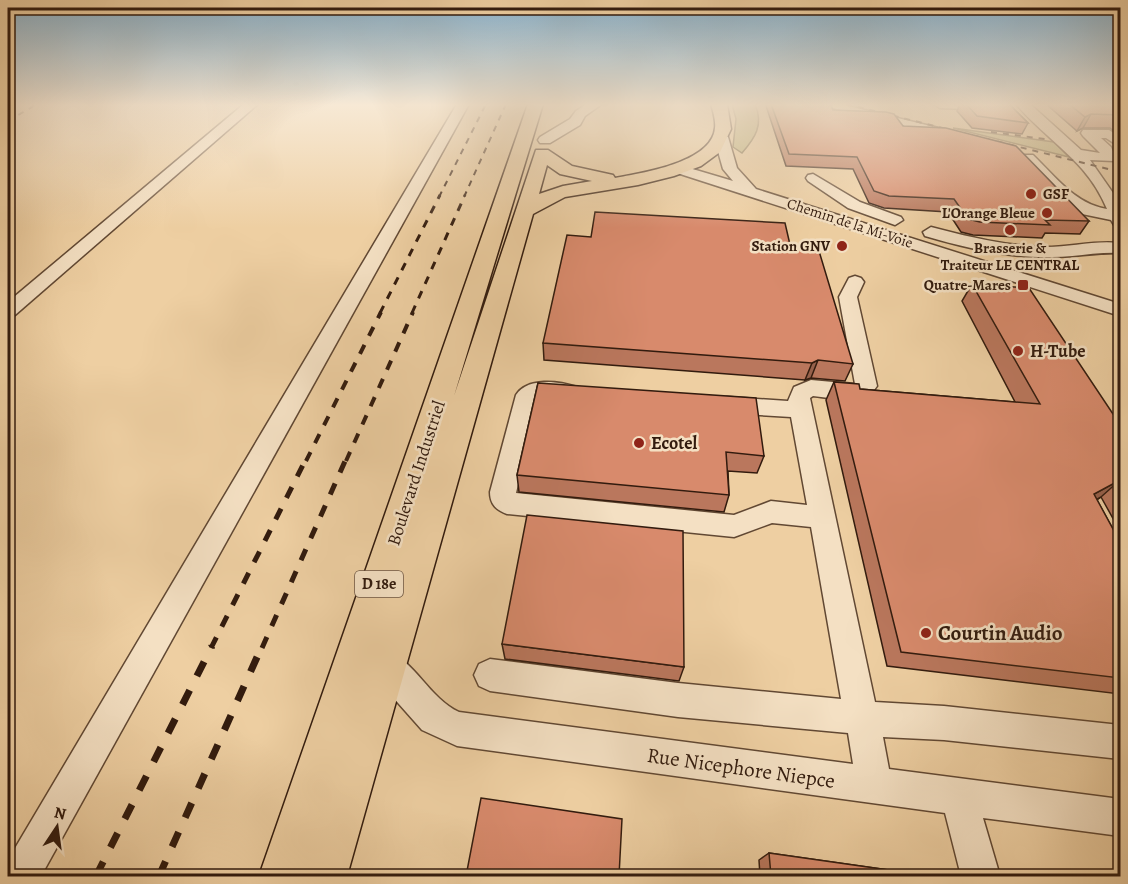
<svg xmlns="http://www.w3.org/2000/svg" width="1128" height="884" font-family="Alegreya,serif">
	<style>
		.green { fill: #c1b87f; stroke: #7a6a46; stroke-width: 1.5 }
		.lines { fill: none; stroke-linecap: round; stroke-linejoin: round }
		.minor-casing { stroke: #614833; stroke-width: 3 }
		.major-casing { stroke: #321b0e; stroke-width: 3 }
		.minor { fill: #f4e0c3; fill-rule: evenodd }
		.major { fill: #eecfa2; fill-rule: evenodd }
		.rail-far4 { stroke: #321b0e; stroke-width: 2; stroke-dasharray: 6 6; stroke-linecap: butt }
		.rail-far3 { stroke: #321b0e; stroke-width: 3; stroke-dasharray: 8 8; stroke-linecap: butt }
		.rail-far2 { stroke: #321b0e; stroke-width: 4; stroke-dasharray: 10 10; stroke-linecap: butt }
		.rail-far1 { stroke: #321b0e; stroke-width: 5; stroke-dasharray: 12 12; stroke-linecap: butt }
		.rail { stroke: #321b0e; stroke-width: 7; stroke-dasharray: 16 16; stroke-linecap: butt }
		.wall { fill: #ba775d; stroke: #321b0e; stroke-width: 1.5 }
		.shaded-wall { fill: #97614c; stroke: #321b0e; stroke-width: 1.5 }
		.building { fill: #d88a6c; stroke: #321b0e; stroke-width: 1.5 }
		.poi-dot { fill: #8f2418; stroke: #f4e0c3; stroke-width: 2 }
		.labels { text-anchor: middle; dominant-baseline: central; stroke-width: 5; stroke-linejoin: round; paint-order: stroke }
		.far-poi-label { font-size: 15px; font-weight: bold; fill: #321b0e; stroke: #f4e0c3; text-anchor: end }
		.far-street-label { font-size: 15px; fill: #321b0e; stroke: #f4e0c3 }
		.shield { fill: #f4e0c3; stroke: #6c5644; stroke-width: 1.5 }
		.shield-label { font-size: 16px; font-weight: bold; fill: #321b0e }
		.poi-label { font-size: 18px; font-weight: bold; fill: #321b0e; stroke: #f4e0c3; text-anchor: start }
		.street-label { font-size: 18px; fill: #321b0e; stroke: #f4e0c3 }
		.near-poi-label { font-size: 21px; font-weight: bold; fill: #321b0e; stroke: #f4e0c3; text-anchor: start }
		.near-street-label { font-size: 21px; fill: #321b0e; stroke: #f4e0c3 }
	</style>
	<rect width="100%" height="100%" fill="#eecfa2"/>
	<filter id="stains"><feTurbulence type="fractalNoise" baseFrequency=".00333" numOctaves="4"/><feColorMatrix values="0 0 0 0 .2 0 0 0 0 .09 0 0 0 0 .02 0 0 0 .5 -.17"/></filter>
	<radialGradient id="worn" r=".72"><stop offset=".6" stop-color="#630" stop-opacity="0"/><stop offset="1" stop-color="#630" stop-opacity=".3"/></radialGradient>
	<g class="green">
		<path d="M732,104H755C764,125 755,138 742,153L733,147L736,119Z"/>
		<path d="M953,128L1054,142L1069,157Z"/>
	</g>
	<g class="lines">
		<defs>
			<g id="minor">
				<path d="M244,104H258L15,315L8,317V302Z"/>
				<path d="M457,104H469L41,876H8V860Z"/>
				<path d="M587,104H602L585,116L580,125L550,143H540L538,140L540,137L570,119L576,111Z"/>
				<path d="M818,104H840L951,131L953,134L946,138Z"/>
				<path d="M934,104H998L999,106L993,110L940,108Z"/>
				<path d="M1016,104H1030L1081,150L1100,153L1083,136L1081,133L1083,130H1109L1120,137V147L1106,138H1101L1111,147L1116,158L1114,161L1090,160L1120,203V227L1114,225L1111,220L1082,214L1070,208L1023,161L1021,158L1023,155H1033C1055,176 1075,204 1107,209C1087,160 1048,142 1016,104Z"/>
				<path d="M721,133L728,137L737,168L756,189L1120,304V316L674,172L672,169L674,166L679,165L733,181L723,169L714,137Z"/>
				<path d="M813,174L860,202L901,217L903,220L895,225L848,208L808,181L806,178L808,175Z"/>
				<path d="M931,227C969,237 1006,246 1046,247C1071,247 1095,240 1120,243V253C1097,252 1075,257 1052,257C1008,258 966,248 925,236L923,232Z"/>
				<path d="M855,276L861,278L864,282L857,297L877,386C864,407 834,398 813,396L810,398L875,702L944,706L1120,725V759L944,740L883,737L889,769L1120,799V836L983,818L1000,876H961L945,813L457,746L422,730L375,677L370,666L375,655L386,650C416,662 429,698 459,712L853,764L848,733L678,717L490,691L479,686L474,675L479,664L490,659L678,683L841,699L811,527L772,523L734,537L507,514C496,510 490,504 490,492L516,395C527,377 559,381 577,387L580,392L577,397L569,400L537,399L516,493L734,515L771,501L807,505L791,417L727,413L719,411L716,405L719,399L727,397L788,401L794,387L811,380L855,384L839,297L849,278Z"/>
			</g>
			<path id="major" d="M528,104H543L454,396L536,150H548L572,166L613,175L615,178C641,173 712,163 715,128C716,121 713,111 711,104H727L731,129L720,152L701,166L674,176L638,185L565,197L533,214L347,876H259ZM547,165L560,174L592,181L563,186L539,194Z"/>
		</defs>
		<use href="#minor" class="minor-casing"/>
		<use href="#major" class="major-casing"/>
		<use href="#minor" class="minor"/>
		<use href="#major" class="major"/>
		<g class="rail-far4">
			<path d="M846,104L1120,172"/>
			<path d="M8,121L37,104"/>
			<path d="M991,132L1045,139"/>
			<path d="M439,197L486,104"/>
			<path d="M464,197L506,104"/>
		</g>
		<g class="rail-far3">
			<path d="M380,313L440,195"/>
			<path d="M412,313L465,195"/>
		</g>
		<g class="rail-far2">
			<path d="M306,461L381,312"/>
			<path d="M346,461L413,312"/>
		</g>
		<g class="rail-far1">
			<path d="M211,648L306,459"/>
			<path d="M262,648L346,459"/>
		</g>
		<g class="rail">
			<path d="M96,876L212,646"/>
			<path d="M159,876L262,646"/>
		</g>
	</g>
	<g class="wall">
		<path d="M766,104H830L833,110L903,126L1089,221L1080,234L1045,233L1042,238L973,235L961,232L948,212L884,208L869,203L853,169L786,166L766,106Z"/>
		<path d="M960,104H1009L1028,123L1022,134L972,128L957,111Z"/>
		<path d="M1046,104H1120V136L1110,128H1083L1077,131Z"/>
		<path d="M791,249L853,364L845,381L811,378L805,380L544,360L543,343Z"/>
		<path d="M972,284L1113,414L1120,415V531L1101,497L1097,500L1120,542V694L887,666L826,400L834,382L860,389L1015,402L962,301Z"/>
		<path d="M538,383L764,456L757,473L728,471L729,495L724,512L519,492L517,475Z"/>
		<path d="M502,644L684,667L679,681L505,659Z"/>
		<path d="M769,853L931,876H760L759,860Z"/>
	</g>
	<g class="shaded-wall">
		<path d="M1091,114L1083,128L1077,131L1085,117Z"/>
		<path d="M818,360L811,378L805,380L812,363Z"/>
		<path d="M1120,480L1101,497L1076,511L1094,494Z"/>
	</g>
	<g class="building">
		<path d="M771,104H830L833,110L886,112L894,114L903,126L946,128L1016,146L1089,221L1045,220L1050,225L980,222L968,219L954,199L889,196L874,191L857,157L789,154Z"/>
		<path d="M966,104H1009L1028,123L977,116Z"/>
		<path d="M1069,104H1120V116L1119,115L1091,114L1085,117Z"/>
		<path d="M595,212L785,223L791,249L819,251L853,364L818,360L812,363L543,343L567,235L591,237Z"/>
		<path d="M972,284L1029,288L1113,414L1120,415V481V480L1094,494L1120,542V678L901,652L834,382L859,384L860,389L1040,404Z"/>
		<path d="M538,383L756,398L764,456L726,452L729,495L517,475Z"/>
		<path d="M527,515L683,531L684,667L502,644Z"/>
		<path d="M481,798L622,819L619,876H466Z"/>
		<path d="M769,853L931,876H771Z"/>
	</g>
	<linearGradient id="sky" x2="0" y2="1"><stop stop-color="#89b4d1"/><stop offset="0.46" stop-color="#f7e9d5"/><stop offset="1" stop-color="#f7e9d5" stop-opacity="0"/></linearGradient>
	<rect width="1128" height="228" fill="url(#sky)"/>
	<g class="poi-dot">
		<circle cx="1031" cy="194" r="6"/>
		<circle cx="1047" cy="213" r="6"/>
		<circle cx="1010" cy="230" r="6"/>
		<circle cx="842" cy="246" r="6"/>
		<rect x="1017" y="279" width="12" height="12" rx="3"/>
		<circle cx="1018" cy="351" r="6"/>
		<circle cx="639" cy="443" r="6"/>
		<circle cx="926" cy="633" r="6"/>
	</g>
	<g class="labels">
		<g class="far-poi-label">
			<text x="1043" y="194" text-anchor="start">GSF</text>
			<text x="1035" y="213">L'Orange Bleue</text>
			<text x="830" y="246">Station GNV</text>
			<text x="1010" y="248" text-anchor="middle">Brasserie &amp;<tspan x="1010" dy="17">Traiteur LE CENTRAL</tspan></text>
			<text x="1011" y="285">Quatre-Mares</text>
		</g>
		<g class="far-street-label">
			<text transform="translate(850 223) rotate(18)">Chemin de la Mi-Voie</text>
		</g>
		<rect class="shield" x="355" y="571" width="48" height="26" rx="4.5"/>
		<g class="shield-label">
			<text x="379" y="584">D 18e</text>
		</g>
		<g class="poi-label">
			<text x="1030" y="351">H-Tube</text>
			<text x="651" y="443">Ecotel</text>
		</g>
		<g class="street-label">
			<text transform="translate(416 473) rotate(-72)">Boulevard Industriel</text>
		</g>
		<g class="near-poi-label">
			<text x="938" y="633">Courtin Audio</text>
		</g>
		<g class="near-street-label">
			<text transform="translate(741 768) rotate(8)">Rue Nicephore Niepce</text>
		</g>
	</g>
	<rect width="1128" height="884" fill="none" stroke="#eecfa2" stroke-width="30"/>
	<rect x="9" y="9" width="1110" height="866" fill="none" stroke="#321b0e" stroke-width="3"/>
	<rect x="15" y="15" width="1098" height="854" fill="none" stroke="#321b0e" stroke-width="1.5"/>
	<g transform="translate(57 827) rotate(13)" stroke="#f4e0c3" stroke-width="4.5" paint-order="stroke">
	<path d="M0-4.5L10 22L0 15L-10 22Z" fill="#321b0e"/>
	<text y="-9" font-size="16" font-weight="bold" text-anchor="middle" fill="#321b0e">N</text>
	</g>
	<rect width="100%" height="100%" filter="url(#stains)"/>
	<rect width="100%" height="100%" fill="url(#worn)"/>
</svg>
